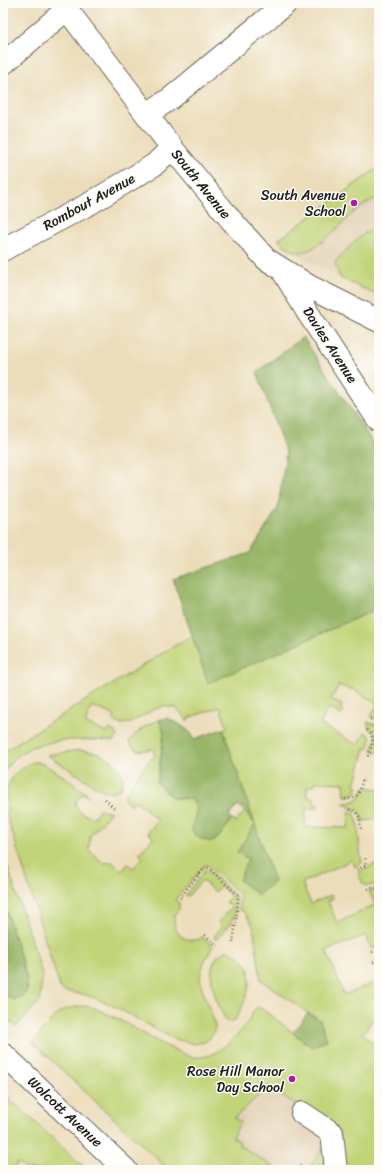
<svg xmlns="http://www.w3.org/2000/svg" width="382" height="1173" font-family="Sriracha,sans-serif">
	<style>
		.built { fill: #e2d0b4 }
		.green { fill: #c1d478; stroke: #6e784a; fill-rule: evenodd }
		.forest { fill: #98b668; stroke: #5a6942 }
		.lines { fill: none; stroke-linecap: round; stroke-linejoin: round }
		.minor-casing { stroke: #656053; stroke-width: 24 }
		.major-casing { stroke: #656053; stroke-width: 24 }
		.path { stroke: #656053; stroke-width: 2.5; stroke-dasharray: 1 3; stroke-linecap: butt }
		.minor { stroke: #fff; stroke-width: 22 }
		.major { stroke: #fff; stroke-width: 22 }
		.poi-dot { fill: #b5179e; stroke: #fdfcf7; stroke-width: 1.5 }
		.labels { text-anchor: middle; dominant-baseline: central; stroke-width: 3; stroke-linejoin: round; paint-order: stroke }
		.street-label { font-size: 14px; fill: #1c1c1c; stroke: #fdfcf7 }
		.poi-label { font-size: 14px; fill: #1c1c1c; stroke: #fdfcf7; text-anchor: end }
	</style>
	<rect width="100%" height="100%" fill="#fdfcf7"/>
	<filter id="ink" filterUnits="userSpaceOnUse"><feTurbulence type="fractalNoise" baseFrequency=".025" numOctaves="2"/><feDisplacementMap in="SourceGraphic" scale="8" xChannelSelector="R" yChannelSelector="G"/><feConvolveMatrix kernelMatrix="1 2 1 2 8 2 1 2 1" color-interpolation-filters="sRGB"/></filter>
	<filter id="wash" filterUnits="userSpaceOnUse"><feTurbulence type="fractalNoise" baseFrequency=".012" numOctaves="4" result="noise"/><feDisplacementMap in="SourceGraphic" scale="16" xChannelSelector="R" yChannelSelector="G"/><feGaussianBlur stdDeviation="0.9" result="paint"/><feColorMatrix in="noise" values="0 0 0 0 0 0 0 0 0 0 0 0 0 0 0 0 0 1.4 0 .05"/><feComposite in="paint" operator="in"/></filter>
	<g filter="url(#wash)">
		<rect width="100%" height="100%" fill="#ecddba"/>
		<g class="built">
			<path d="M379,167V296L340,278L295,253L286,247L278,240Z"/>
			<path d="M327,1040L379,1170H169L129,1132Z"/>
		</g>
		<g class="green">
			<path d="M379,167V197C370,201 361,206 353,213C341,224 316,253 299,252C292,252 284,244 278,240Z"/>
			<path d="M379,223V296L340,278L335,262L356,240Z"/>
			<path d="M379,608V720L371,716L378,704L351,688L350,690L339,685L331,699L342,705L340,708L344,711L341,715L328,708L320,724L358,745L365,732C373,737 371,741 368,749L365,748L355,785L358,786C356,794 353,796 345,796L344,783L315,782L314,786L307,787V797L314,798V804L318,805V808H306L305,827L348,828L349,812L354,813C359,821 358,832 359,841C359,849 361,856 362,863L355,867L352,860L302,883L311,904L331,895L333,898L328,901L337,923L375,905L369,891L375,890L378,891L379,894V946L371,949L366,935L326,951L344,995L379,981V1012L362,1034L379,1048V1170H344L339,1131L268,1087L234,1118L241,1122L232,1137L240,1142L239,1145L275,1168V1170H169L32,1042C41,1033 49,1021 59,1013C67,1007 82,1005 91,1007C96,1008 101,1011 105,1013C129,1023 149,1039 173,1049C181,1053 192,1059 202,1057C218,1055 238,1036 247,1023C251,1018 252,1011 257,1007L262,1009L312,1047L326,1040L320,1020L308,1013L261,980L253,926L245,913L243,911L239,910L240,894L206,864L175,900L180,904L178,907L180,909L174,915C174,920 174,926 177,931C182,940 195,943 203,937L213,946L204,962L200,976L202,989L214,1021L215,1027L214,1032L211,1037L205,1042L194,1044L172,1038L110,1004L86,995L64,991L60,988L7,816C7,797 4,780 21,769C26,766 30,762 35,762C45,761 81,789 89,796L84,794C79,796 77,799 75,805C80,812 84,816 94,817L99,809L111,812L90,836L89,850L103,863L112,862L122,871L128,864L133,868L143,858L139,854L153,838L148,832L158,820L135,800L131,805L123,798L146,764L155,756L153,749C142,751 134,753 129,741C138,731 146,725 159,720L164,732L157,783L173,798L192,799L197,809L192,828L219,837L232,819L236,822L245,811L254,823L223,729L227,727L220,707L188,718V721L176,708L164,706L153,710L130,723L121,724L113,721L115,716L92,706L85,723L107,733L110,729L115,732L118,736L114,741L91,740H62L31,747L13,759L3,773V754L7,749L192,635L208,683ZM255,825L274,882L240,880L248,859Z"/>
			<path d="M368,722L373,724L379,725V753L372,750C376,740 379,734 368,728L369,725L367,724Z"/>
			<path d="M80,750L99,753L111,760L120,769L123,777L121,788L111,793L100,789L47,755Z"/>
			<path d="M364,787L379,789L378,820L362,821C361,812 358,808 349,808V805H344V803C356,803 361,798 364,787Z"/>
			<path d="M3,852L42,974L40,1001L16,1027L3,1015V994L5,996L28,989L27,979L3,900Z"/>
			<path d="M379,862V887L377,885L366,886L365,884H363L358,873Z"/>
			<path d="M206,869L236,896C236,921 232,922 216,940L214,937L222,926L218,922L232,907L226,902L231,896L220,886L215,892L202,880L187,897L185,895Z"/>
			<path d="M225,951C232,951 236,953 241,958C259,974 245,1003 235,1020L231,1022L226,1021C218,1003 203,976 217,957C219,955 222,953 225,951Z"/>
			<path d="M3,1094H6L11,1100L9,1102L12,1104L14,1103L87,1170H27L18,1163L12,1170H3Z"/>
			<path d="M326,1143L327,1170H308Z"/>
		</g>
		<g class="forest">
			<path d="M303,337L379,452V608L208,683L173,579L250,553L278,508L286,453L257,372Z"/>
			<path d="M167,718C175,722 192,730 194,739L223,729C240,780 257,831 274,882L258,895L239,880L248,859L237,852L255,824L245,811L238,805L229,816L232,819L219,837L211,842C186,835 191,830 197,809L192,799L173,798L157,783L161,758L164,732L159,720Z"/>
			<path d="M3,900L27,979C28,992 26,997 13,1000L3,994Z"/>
			<path d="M308,1013L320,1020L327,1040L312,1047L293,1033Z"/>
		</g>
	</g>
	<g filter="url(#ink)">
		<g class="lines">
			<defs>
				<g id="minor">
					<path d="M62,3L172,148L232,221L266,259L309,286L379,321"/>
					<path d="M3,64L67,9"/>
					<path d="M147,114L170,99L286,3"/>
					<path d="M3,250L15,243L89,204L154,165L172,148"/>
					<path d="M284,273L308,313L379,421"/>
					<path d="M302,1113L332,1133L336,1170"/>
				</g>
				<path id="major" d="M3,1054L126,1170"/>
			</defs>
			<use href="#minor" class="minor-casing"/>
			<use href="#major" class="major-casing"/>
			<g class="path">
				<path d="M370,719L379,722"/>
				<path d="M367,730C378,737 370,749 367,759"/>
				<path d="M105,799L114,808"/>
				<path d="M345,799C360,799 360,790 363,777"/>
				<path d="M349,810C361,811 360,820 361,830"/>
				<path d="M357,870L366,865L365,856"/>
				<path d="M368,889L372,887L377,888L379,890"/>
				<path d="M181,898L180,897L206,866L238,895L237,913L233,943"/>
				<path d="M205,935L219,947"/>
				<path d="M372,952L379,949"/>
				<path d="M373,962L376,961H379"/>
				<path d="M298,1170L301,1165"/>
			</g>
			<use href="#minor" class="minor"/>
			<use href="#major" class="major"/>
		</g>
	</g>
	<g class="poi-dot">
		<circle cx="354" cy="203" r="4"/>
		<circle cx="292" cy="1079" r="4"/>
	</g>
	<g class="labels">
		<g class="street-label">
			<text transform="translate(201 184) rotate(51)">South Avenue</text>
			<text transform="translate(89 202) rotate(-29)">Rombout Avenue</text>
			<text transform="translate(330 345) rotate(57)">Davies Avenue</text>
			<text transform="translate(65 1112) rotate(43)">Wolcott Avenue</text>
		</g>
		<g class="poi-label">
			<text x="346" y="195">South Avenue<tspan x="346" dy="16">School</tspan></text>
			<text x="284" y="1071">Rose Hill Manor<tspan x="284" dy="16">Day School</tspan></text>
		</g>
	</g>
	<rect width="382" height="1173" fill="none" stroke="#fdfcf7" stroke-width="16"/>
</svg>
